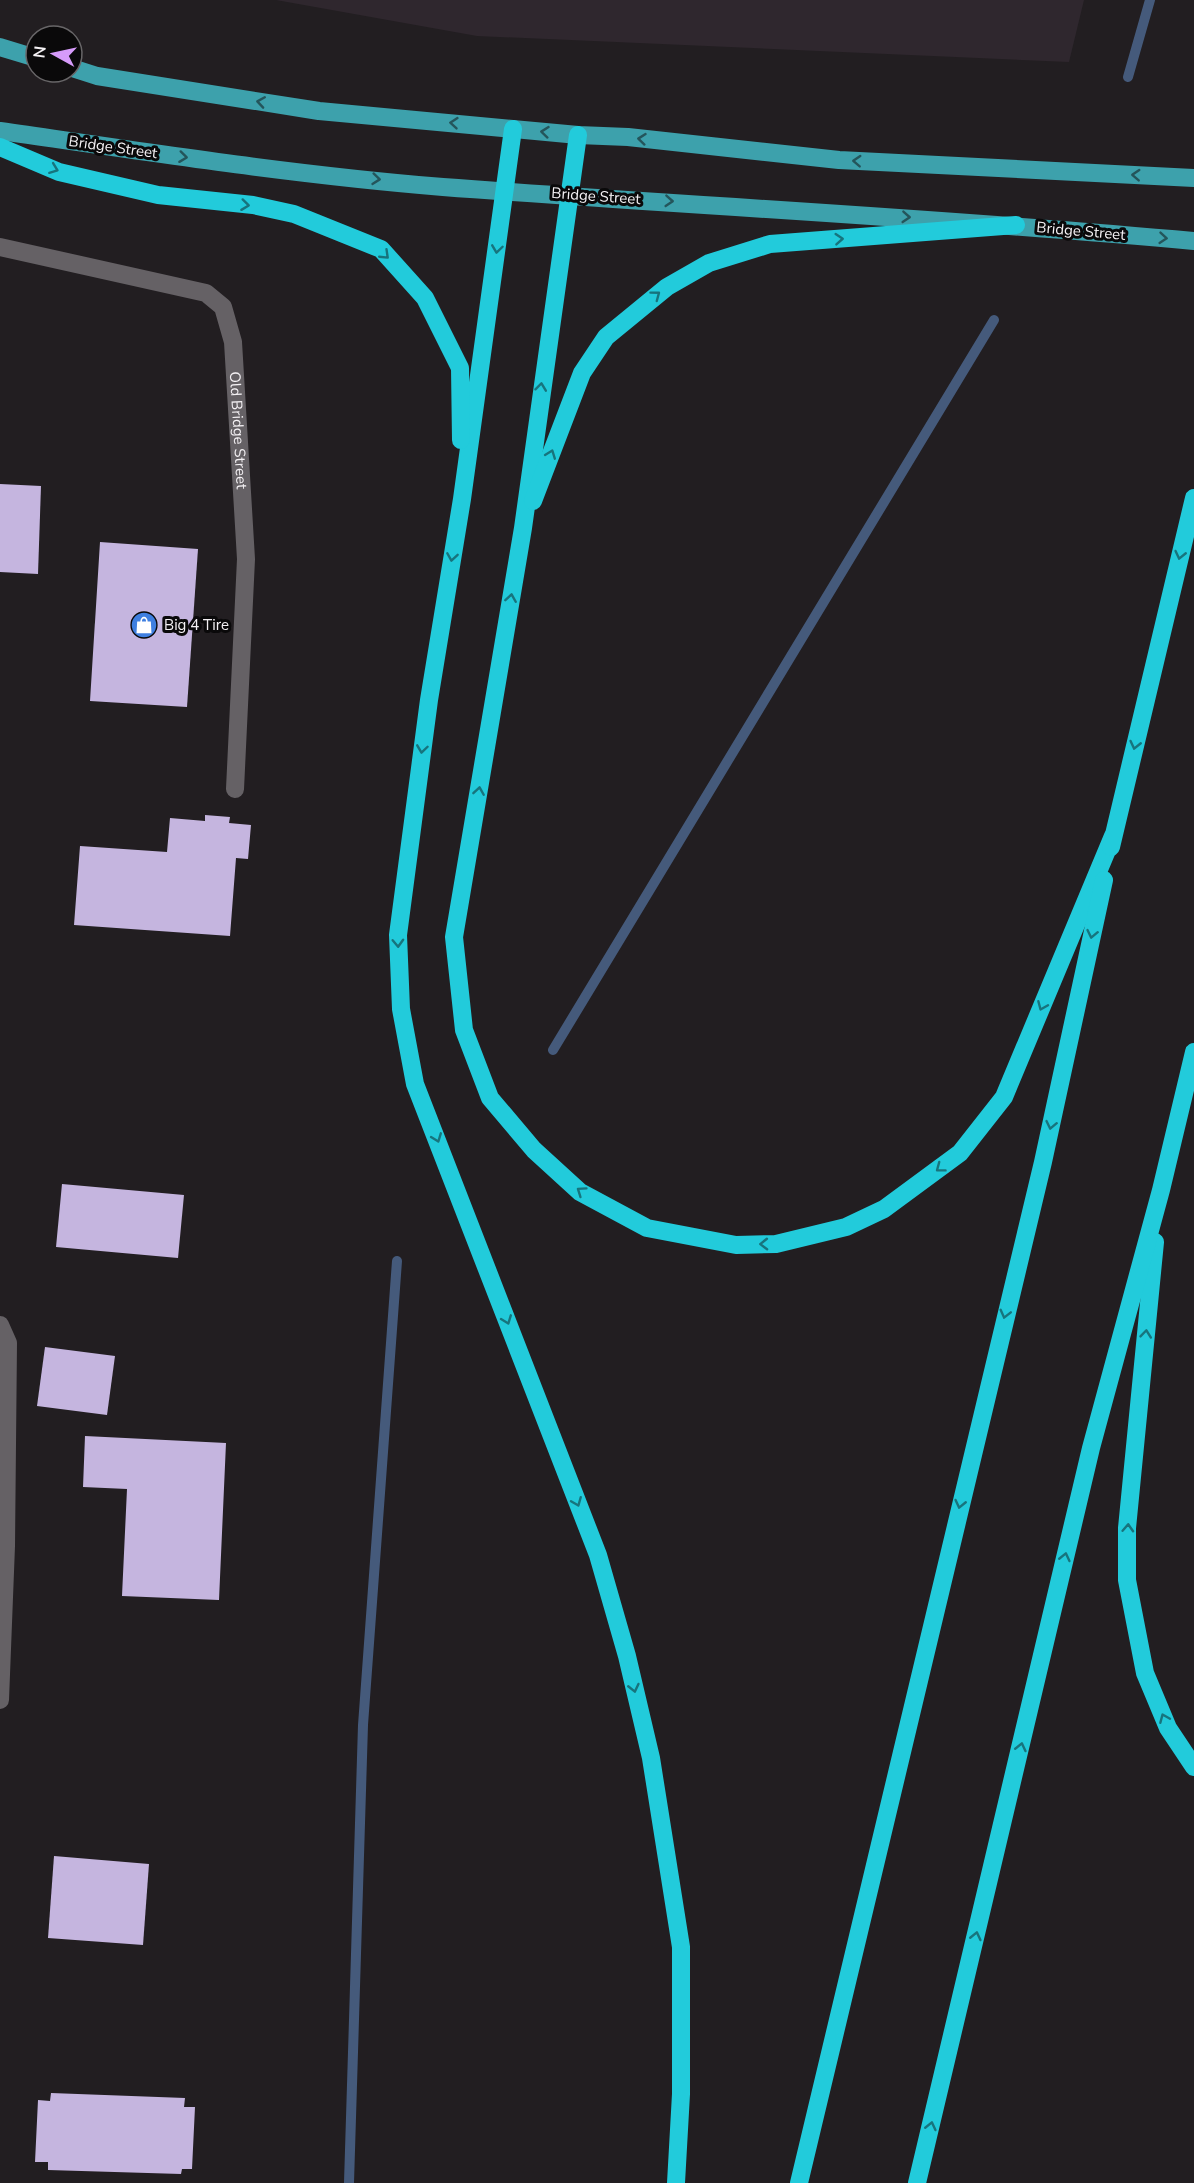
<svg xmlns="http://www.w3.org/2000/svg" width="1194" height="2183" font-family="'Nunito Sans',sans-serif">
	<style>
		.built { fill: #2f272e }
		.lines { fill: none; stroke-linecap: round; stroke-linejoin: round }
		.stream { stroke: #455a7b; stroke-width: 10 }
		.building { fill: #c5b5df }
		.minor { stroke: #656165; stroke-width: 18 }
		.major { stroke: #3da1ac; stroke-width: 18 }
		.highway { stroke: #22cbdb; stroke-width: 18 }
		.oneway { stroke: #24555b }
		.oneway2 { stroke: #17747d }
		.labels { text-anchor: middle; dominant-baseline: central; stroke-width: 6; stroke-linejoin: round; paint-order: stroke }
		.street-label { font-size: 15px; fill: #f4f1f4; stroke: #0a090a }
		.poi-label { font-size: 15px; fill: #f4f1f4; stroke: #0a090a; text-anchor: start }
	</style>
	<rect width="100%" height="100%" fill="#221e21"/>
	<path class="built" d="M276,0H1084L1069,62L477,36Z"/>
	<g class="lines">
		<g class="stream">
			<path d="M1128,77L1150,0"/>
			<path d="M553,1050L994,320"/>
			<path d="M349,2183L363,1725L397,1261"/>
		</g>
	</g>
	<g class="building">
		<path d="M0,484L41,486L38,574L0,572Z"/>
		<path d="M100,542L198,549L187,707L90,701Z"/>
		<path d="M205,815L230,817L229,823L251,825L248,859L236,858L230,936L74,925L80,846L167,852L170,818L205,821Z"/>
		<path d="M62,1184L184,1195L178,1258L56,1247Z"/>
		<path d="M45,1347L115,1356L107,1415L37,1406Z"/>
		<path d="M85,1436L226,1443L219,1600L122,1596L127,1489L83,1487Z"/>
		<path d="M54,1856L149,1864L143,1945L48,1938Z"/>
		<path d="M51,2093L185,2098L184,2107H195L192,2169H182L181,2174L48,2170V2162H35L38,2100L50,2101Z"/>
	</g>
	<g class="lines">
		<g class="minor">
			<path id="s1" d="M0,247L206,293L223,307L233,342L246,559L235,789"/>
			<path d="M0,1325L8,1343L6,1546L0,1700"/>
		</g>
		<g class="major">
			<path d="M0,47L36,58"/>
			<path d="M72,68L97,76L319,111L578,135L628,137L839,160L1194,178"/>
			<path d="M0,131C147,152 295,175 443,187C693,206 944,218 1194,241"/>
		</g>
		<g class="highway">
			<path d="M513,129L462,499L429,700L398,935L401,1009L415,1084L598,1555L627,1656L651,1758L681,1947V2094L676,2183"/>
			<path d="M578,135L523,528L454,937L464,1030L490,1098L534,1150L580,1192L647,1228L736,1245L776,1244L846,1227L884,1209L960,1153L1004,1097L1113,836"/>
			<path d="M0,147L59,172L158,195L253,205L294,214L381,249L425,298L460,368L461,440"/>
			<path d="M533,501L582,373L606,337L667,287L709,263L770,244L1016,225"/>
			<path d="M1111,847L1194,498"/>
			<path d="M1155,1242L1127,1528V1580L1145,1673L1168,1728L1194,1767"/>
			<path d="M799,2183L1043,1162L1104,880"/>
			<path d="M917,2183L1091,1448L1161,1190L1194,1052"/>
		</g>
	</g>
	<defs><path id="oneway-chevron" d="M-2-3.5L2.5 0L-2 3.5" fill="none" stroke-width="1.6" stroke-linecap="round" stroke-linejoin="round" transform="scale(1.5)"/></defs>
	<g class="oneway">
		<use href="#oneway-chevron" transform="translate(261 102) rotate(-171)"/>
		<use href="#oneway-chevron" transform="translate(454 123) rotate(-175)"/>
		<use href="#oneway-chevron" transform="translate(545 132) rotate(-174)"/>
		<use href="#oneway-chevron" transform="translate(642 139) rotate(-174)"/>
		<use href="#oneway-chevron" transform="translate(183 157) rotate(7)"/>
		<use href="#oneway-chevron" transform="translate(857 161) rotate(-177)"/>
		<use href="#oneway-chevron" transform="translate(1136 175) rotate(-177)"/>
		<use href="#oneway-chevron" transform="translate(376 179) rotate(6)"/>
		<use href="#oneway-chevron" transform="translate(669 201) rotate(4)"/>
		<use href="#oneway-chevron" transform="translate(906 217) rotate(4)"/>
		<use href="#oneway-chevron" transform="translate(1163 238) rotate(5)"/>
	</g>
	<g class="oneway2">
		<use href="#oneway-chevron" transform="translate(54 169) rotate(21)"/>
		<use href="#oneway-chevron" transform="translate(245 205) rotate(7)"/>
		<use href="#oneway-chevron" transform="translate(839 239) rotate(-4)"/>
		<use href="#oneway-chevron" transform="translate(497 249) rotate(98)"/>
		<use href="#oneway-chevron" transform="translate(385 255) rotate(44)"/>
		<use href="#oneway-chevron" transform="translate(656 295) rotate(-37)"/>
		<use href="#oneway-chevron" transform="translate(541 387) rotate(-83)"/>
		<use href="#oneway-chevron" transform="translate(551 454) rotate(-69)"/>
		<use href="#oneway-chevron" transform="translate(1180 555) rotate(103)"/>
		<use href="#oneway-chevron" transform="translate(452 557) rotate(99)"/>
		<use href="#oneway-chevron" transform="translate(511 598) rotate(-81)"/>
		<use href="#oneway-chevron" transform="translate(1135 745) rotate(103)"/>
		<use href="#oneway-chevron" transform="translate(422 749) rotate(98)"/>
		<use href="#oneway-chevron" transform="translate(479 791) rotate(-81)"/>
		<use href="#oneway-chevron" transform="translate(1092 934) rotate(102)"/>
		<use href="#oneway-chevron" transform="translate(398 943) rotate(88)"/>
		<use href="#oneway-chevron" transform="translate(1042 1006) rotate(113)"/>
		<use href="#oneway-chevron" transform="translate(1051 1125) rotate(102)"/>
		<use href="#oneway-chevron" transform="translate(437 1138) rotate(69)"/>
		<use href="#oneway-chevron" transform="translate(940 1168) rotate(143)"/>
		<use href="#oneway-chevron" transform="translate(581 1191) rotate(-145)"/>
		<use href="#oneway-chevron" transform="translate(764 1244) rotate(179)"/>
		<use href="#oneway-chevron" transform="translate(1005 1314) rotate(104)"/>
		<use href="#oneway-chevron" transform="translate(507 1320) rotate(69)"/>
		<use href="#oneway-chevron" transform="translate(1146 1334) rotate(-84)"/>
		<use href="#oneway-chevron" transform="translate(577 1502) rotate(68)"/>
		<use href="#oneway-chevron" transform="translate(960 1504) rotate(103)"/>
		<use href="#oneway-chevron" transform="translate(1128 1528) rotate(-87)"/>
		<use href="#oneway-chevron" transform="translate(1065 1557) rotate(-77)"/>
		<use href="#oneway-chevron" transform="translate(634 1688) rotate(77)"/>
		<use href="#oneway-chevron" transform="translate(1164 1718) rotate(-113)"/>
		<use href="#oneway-chevron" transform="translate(1021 1747) rotate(-77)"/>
		<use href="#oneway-chevron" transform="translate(976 1936) rotate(-77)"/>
		<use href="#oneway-chevron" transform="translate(931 2126) rotate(-77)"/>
	</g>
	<defs>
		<symbol id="shop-disc" viewBox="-11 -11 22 22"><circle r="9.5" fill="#3f7fe0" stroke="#0a090a"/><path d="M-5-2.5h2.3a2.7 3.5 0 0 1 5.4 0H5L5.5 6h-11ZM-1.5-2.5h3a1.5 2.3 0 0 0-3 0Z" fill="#fff"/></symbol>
	</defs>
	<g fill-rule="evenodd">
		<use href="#shop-disc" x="129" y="610" width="30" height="30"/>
	</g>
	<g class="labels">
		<g class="street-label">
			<text transform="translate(113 147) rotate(8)">Bridge Street</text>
			<text transform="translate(596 196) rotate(4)">Bridge Street</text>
			<text transform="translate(1081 231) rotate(5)">Bridge Street</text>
			<text stroke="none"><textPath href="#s1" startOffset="358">Old Bridge Street</textPath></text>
		</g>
		<g class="poi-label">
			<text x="164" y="625">Big 4 Tire</text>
		</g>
	</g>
	<g transform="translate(54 54) rotate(278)"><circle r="28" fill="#0a090a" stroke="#686668" stroke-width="1.5"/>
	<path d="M0-4.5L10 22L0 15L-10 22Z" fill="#d69bfa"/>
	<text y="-9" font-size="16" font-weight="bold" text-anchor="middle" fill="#f4f1f4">N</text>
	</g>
</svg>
